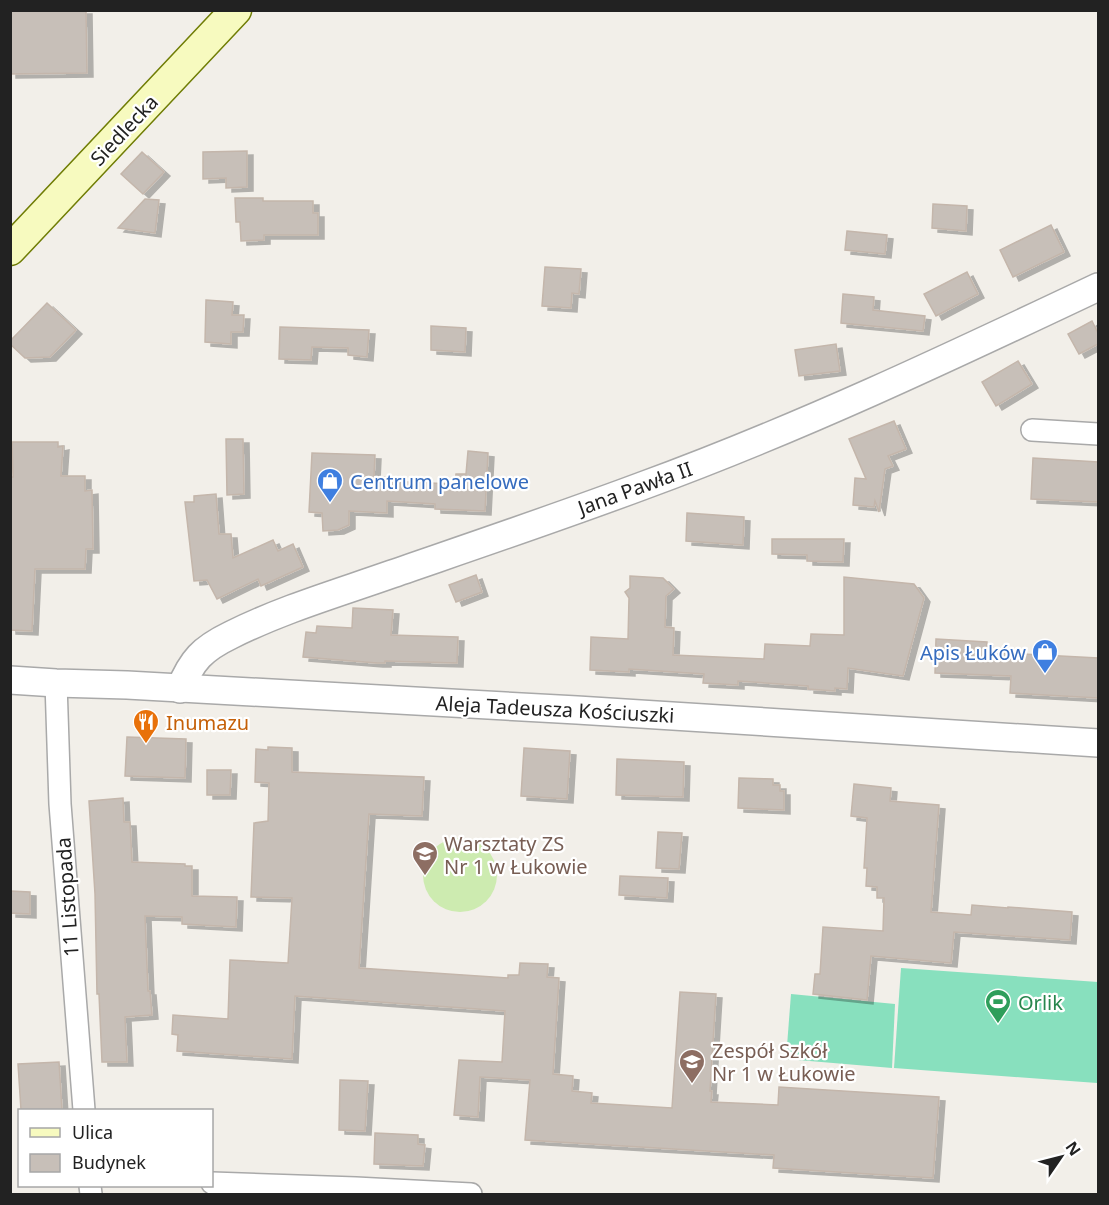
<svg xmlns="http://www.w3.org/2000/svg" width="1109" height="1205" font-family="'Noto Sans',sans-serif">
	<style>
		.grass { fill: #cdebb0 }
		.pitch { fill: #88e0be }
		.building { fill: #c7bfb8; stroke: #c4b6ab; stroke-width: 1.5; filter: url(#shadow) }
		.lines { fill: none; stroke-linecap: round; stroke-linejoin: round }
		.minor-casing { stroke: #a9a9a9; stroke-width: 24 }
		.tertiary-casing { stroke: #a9a9a9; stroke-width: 30 }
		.secondary-casing { stroke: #707d05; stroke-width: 33 }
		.minor { stroke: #fff; stroke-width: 21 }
		.tertiary { stroke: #fff; stroke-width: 27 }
		.secondary { stroke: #f7fabf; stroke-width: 30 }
		.labels { text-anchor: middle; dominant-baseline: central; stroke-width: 4.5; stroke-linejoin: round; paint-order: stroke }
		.street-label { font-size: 20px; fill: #222; stroke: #fff }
		.shop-label { font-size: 20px; fill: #366cbe; stroke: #fff; text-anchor: start }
		.food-label { font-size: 20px; fill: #c56008; stroke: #fff; text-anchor: start }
		.education-label { font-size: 20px; fill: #785e54; stroke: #fff; text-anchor: start }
		.leisure-label { font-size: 20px; fill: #27864d; stroke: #fff; text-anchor: start }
	</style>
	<defs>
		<filter id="shadow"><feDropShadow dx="6" dy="4" stdDeviation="0" flood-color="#0004"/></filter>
	</defs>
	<rect width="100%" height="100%" fill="#f2efe9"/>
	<circle class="grass" cx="460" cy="875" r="37"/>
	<g class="pitch">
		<path d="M901,968L1098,982L1097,1083L894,1068Z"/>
		<path d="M791,994L895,1004L892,1068L786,1059Z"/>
	</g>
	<g class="building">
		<path d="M10,10H86L87,73L10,74Z"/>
		<path d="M247,151V187L226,188V178L203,179V152Z"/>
		<path d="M142,152L164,172L143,194L121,174Z"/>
		<path d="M235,198H263V201H313V213H318V235H264V240L241,241L240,222H236Z"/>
		<path d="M145,199L159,200L155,233L118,228Z"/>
		<path d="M933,204L967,206L966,231L932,228Z"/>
		<path d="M1051,225L1064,252L1013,277L1000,250Z"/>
		<path d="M847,231L887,235L885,254L845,250Z"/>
		<path d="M545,267L581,269L579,294L572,293L571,308L542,306Z"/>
		<path d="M967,272L978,294L936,316L924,294Z"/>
		<path d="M843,294L874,297L873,310L925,316L923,331L841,323Z"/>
		<path d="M206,300L233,302L232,315H244L243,332H231V344L205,342Z"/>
		<path d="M47,303L76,330L50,357L25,358L10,344V341Z"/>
		<path d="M1092,321L1098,333V344L1079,354L1068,334Z"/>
		<path d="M431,326L466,328L465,352L431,350Z"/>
		<path d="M280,327L369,330L367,357L348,355V348L312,347L311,360L279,359Z"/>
		<path d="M836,344L840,371L799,376L795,350Z"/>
		<path d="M1018,361L1032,384L996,406L982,382Z"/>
		<path d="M894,421L906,449L888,456L893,466L885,469L879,512L875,501L874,507L853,505L855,478L866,479L849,439Z"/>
		<path d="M226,439H243L244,494L227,495Z"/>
		<path d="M12,442H58V447L63,446L61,476H85V491L92,490L93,549H86L85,569H35L32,631L10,630V477H13Z"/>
		<path d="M468,451L488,453L485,511L435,509V504L387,501V513L349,511V525L338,530L323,531L322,513L309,512L312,453L375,455L374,477L404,478V482L455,484L456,474H466Z"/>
		<path d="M1033,458L1098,462V502L1031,499Z"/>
		<path d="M216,494L219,534H231L233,558L273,540L278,551L293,544L303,567L261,586L258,579L217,599L207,580L194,581L185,502H194V496Z"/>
		<path d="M687,513L744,517L743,545L686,541Z"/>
		<path d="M772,539H844L843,562L807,561V555L772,554Z"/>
		<path d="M476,575L482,592L456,602L449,585Z"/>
		<path d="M630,576L663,578L674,589L666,596L665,627L674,628L673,655L764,659L765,644L810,646L811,634L844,635V577L914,584L924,598L903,676L848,668L847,689L835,688V691L808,689V686L738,681V685L703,683L704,674L629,669V672L590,670L591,637L628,639L629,598L625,592L630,588Z"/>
		<path d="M353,608L393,610L391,635L458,637L457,663L385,661V663H377L303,657L306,632L316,633L317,626L352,628Z"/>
		<path d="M936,639L987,642L986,652L1098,658V698L1010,693L1011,676L935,673Z"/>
		<path d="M127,737L186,739L185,778L125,776Z"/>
		<path d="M268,747L292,748V772L424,777L422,816L369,814L359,968L508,978V975H519L520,963L548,964L547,977L559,978L553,1074L573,1076L572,1091L592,1093L591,1103L672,1108L680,992L716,994L710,1091H712L711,1102L778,1105L779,1087L939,1097L933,1178L773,1168L774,1155L525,1140L530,1080L480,1077L478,1117L454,1115L459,1060L502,1062L505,1011L295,996L292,1059L177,1051L178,1035L172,1034L173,1015L228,1019L230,960L288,963L292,898L251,897L254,823L268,821L269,783L255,782L256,749L268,750Z"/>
		<path d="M524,748L570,751L567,799L521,796Z"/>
		<path d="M617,759L684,762L683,797L616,795Z"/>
		<path d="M207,770H231L230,795H207Z"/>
		<path d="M739,778L773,779V785H780V791H784V810L738,808Z"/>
		<path d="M854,784L891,788L890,801L939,805L931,912L971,915L972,905L1008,908V907L1072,912L1070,940L954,932L951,963L871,956L867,1000L813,994L815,974H820L823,927L883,931L884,898H877V887L866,886L867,868H864L867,818L851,816Z"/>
		<path d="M123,798L124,822H130L132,862L185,864V866H192V896L237,897L236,927L182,924V917L145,916L148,991H150L152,1015L125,1017L127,1062H102L99,994H97L95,894L89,801Z"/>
		<path d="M658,832L682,833L679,869L656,868Z"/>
		<path d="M620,876L668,878L667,898L619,895Z"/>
		<path d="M10,891L30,892V914L10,913Z"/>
		<path d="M59,1062L62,1110H21L18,1064Z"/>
		<path d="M340,1080L368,1081L365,1131L339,1130Z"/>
		<path d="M375,1133L418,1135V1144L425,1145L423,1166L374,1164Z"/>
	</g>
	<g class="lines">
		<defs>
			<g id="minor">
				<path d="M1032,430L1098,434"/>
				<path d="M56,683L60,804L84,1110"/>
				<path d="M212,1183L356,1188L471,1194"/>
				<path d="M90,1186L91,1194"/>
			</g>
			<g id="tertiary">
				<path d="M10,680L56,683L127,685L577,710L1098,743"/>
				<path d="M180,689C192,660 202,649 231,635C283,609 338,593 392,574C476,545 559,517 642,486C798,429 948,358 1098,287"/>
			</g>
			<path id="secondary" d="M10,250L236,10"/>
		</defs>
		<use href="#minor" class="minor-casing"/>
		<use href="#tertiary" class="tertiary-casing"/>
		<use href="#secondary" class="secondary-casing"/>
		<use href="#minor" class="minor"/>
		<use href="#tertiary" class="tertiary"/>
		<use href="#secondary" class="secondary"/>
	</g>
	<defs>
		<symbol id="shop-pin" viewBox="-11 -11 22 30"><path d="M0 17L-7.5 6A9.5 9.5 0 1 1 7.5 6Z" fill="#3f7fe0" stroke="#fff"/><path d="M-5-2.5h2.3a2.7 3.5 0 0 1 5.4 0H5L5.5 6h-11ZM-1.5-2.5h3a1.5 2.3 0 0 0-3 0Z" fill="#fff"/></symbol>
		<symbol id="restaurant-pin" viewBox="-11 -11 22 30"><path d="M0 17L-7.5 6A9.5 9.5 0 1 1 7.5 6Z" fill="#e8710a" stroke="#fff"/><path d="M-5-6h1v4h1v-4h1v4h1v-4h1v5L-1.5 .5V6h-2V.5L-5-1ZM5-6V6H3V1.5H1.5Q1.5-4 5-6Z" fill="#fff"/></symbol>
		<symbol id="school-pin" viewBox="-11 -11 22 30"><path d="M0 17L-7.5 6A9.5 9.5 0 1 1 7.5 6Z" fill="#8d6e63" stroke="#fff"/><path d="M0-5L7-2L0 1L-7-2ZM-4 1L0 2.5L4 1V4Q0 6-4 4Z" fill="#fff"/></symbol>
		<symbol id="stadium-pin" viewBox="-11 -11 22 30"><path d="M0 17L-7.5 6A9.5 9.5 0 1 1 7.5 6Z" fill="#2e9e5b" stroke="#fff"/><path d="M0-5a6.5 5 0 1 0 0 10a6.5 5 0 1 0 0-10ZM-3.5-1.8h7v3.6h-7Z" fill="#fff"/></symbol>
	</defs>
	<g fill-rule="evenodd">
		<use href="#shop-pin" x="315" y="466" width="30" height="40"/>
		<use href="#shop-pin" x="1030" y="637" width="30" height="40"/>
		<use href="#restaurant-pin" x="131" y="707" width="30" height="40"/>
		<use href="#school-pin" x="410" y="839" width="30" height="40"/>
		<use href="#stadium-pin" x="983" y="987" width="30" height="40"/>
		<use href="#school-pin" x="677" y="1047" width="30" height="40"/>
	</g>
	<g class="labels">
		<g class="street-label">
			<text transform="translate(124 130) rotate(-47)">Siedlecka</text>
			<text transform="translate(635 488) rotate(-20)">Jana Pawła II</text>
			<text transform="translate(555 709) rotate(3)">Aleja Tadeusza Kościuszki</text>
			<text transform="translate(67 897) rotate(-94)">11 Listopada</text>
		</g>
		<g class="shop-label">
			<text x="350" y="481">Centrum panelowe</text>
			<text x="1026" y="652" text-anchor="end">Apis Łuków</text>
		</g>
		<g class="food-label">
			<text x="166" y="722">Inumazu</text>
		</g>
		<g class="education-label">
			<text x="444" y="843">Warsztaty ZS<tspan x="444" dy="23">Nr 1 w Łukowie</tspan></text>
			<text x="712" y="1050">Zespół Szkół<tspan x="712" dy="23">Nr 1 w Łukowie</tspan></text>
		</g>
		<g class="leisure-label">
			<text x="1018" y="1002">Orlik</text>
		</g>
	</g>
	<rect width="1109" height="1205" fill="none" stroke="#222222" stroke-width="24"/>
	<rect x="18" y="1109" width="195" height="78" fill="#ffffff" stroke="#a7a7a7" stroke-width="1.5"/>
	<rect x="30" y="1128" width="30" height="9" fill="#f7fabf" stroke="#a7a7a7" stroke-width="1.5"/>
	<text x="72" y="1139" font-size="18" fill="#222222">Ulica</text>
	<rect x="30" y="1154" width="30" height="18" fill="#c7bfb8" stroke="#a7a7a7" stroke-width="1.5"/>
	<text x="72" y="1169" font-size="18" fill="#222222">Budynek</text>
	<g transform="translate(1061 1157) rotate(55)" stroke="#ffffff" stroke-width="4.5" paint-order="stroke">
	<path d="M0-4.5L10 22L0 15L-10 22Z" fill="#222222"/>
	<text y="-9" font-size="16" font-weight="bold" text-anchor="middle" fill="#222222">N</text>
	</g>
</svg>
